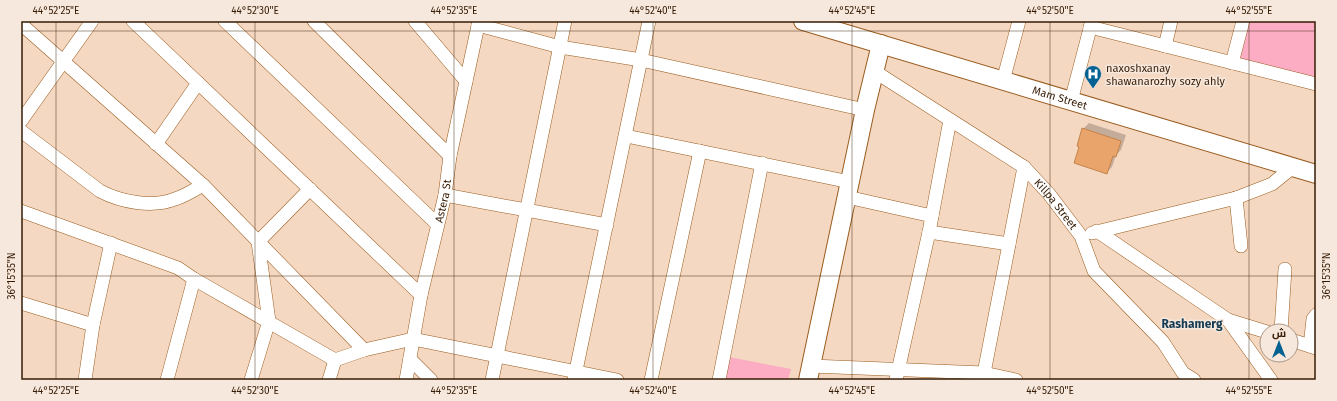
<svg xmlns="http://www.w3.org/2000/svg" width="1337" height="401" font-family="'Fira Sans',Cairo,sans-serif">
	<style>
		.green { fill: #fcadc4 }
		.shadow { fill: #0003 }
		.building { fill: #e8a46a; stroke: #c6844b }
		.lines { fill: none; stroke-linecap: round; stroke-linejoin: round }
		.street-casing { stroke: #9a5c1f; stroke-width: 14 }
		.secondary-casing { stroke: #9a5c1f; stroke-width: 20 }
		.street { stroke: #fff; stroke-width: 13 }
		.secondary { stroke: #fff; stroke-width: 18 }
		.ticks { fill: none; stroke: #361c04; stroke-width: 1; stroke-opacity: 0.45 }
		.labels { text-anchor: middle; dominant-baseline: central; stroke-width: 3; stroke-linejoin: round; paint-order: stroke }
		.poi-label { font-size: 11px; fill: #361c04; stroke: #f7e8dd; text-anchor: start }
		.street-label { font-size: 11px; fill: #361c04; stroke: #f7e8dd }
		.neighbourhood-label { font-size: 12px; font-weight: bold; fill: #153b53; stroke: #f7e8dd }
		.neatline { fill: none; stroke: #361c04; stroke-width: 1.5 }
		.ticks-label { font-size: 10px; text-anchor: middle; fill: #361c04 }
	</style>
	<rect width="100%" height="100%" fill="#f5d8c2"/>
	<g class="green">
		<path d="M1247,21H1316V80L1237,60Z"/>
		<path d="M729,357L791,369L788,380H724Z"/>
	</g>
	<path class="shadow" d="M1089,123L1126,135L1121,150L1116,155L1112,167L1106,173L1083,129Z"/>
	<path class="building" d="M1082,128L1121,141L1116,157L1113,156L1107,174L1074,163L1079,147L1077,146Z"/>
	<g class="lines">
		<defs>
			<g id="street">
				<path d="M133,21L421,295"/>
				<path d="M225,21L437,224"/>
				<path d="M314,21L450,156"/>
				<path d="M415,21L466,81"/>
				<path d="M21,24L203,185L364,350"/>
				<path d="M478,25L560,47L641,60L865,110"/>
				<path d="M1090,27L1316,84"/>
				<path d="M1165,46L1171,21"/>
				<path d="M1232,63L1243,21"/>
				<path id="s1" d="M874,71L1024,167L1049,194L1081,236L1094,271L1163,342L1183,373L1194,380"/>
				<path d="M1003,81L1019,21"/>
				<path d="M1071,101L1092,21"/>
				<path d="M21,121L92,21"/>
				<path d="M21,131L100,191C121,202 152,208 175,199C185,196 194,190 203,185"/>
				<path d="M626,136L850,182"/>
				<path d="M156,144L198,83"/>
				<path d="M445,195L607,225"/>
				<path d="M847,197L932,216"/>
				<path d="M1236,198L1241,246"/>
				<path d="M21,211L178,268L194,279L335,360L364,350L413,339L617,380"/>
				<path d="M1097,231L1228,320L1271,380"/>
				<path d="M929,232L1009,244"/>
				<path d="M1092,233L1236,198L1272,184L1293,167"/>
				<path d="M21,303L93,325"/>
				<path d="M1228,320L1267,332"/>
				<path d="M1281,331L1285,269"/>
				<path d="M1291,340L1316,348"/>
				<path d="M1310,346L1313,319L1316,315"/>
				<path d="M410,359L431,380"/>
				<path d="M811,366L984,373L1016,380"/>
				<path d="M984,373L1024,167"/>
				<path d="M85,380L93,325L111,243"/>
				<path d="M167,380L194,279"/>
				<path d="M251,380L269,321L258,242L310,189"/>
				<path d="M329,380L335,360"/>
				<path id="s2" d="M406,380L421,295L445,195L450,156L479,21"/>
				<path d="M492,380L565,21"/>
				<path d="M574,380L649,21"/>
				<path d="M651,380L700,151"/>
				<path d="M719,380L762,163"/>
				<path d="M896,380L929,232L950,120"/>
			</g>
			<g id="secondary">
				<path id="s3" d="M803,21L1316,174"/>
				<path d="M808,380L865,110L881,44"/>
			</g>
		</defs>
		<use href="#street" class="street-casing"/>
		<use href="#secondary" class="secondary-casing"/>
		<use href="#street" class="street"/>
		<use href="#secondary" class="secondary"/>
	</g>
	<path class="ticks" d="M56,21V380M255,21V380M454,21V380M653,21V380M852,21V380M1050,21V380M1249,21V380M21,31H1316M21,276H1316"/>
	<defs>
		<symbol id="hospital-pin" viewBox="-11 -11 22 30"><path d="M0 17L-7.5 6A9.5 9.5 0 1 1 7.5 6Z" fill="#046292" stroke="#f7e8dd"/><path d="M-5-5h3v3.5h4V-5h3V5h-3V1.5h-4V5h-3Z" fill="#fff"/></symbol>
	</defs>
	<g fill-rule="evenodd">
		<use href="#hospital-pin" x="1083" y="64" width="20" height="27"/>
	</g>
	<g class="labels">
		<g class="poi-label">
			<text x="1106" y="68">naxoshxanay<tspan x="1106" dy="13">shawanarozhy sozy ahly</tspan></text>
		</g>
		<g class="street-label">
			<text stroke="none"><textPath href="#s3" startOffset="268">Mam Street</textPath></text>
			<text stroke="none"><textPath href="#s2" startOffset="183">Astera St</textPath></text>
			<text stroke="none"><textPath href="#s1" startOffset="227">Killpa Street</textPath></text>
		</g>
		<g class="neighbourhood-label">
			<text x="1192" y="324">Rashamerg</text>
		</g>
	</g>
	<rect width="1337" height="401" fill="none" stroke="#f7e8dd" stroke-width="44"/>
	<g transform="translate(1279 343)"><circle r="19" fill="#f7e8dd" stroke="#aa9686"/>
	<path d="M0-3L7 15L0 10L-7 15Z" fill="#046292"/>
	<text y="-6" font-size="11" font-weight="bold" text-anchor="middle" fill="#361c04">ش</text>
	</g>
	<rect x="22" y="22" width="1293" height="357" class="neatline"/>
	<g class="ticks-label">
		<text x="56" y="14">44°52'25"E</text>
		<text x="255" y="14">44°52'30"E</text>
		<text x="454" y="14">44°52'35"E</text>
		<text x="653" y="14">44°52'40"E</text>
		<text x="852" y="14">44°52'45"E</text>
		<text x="1050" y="14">44°52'50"E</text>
		<text x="1249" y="14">44°52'55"E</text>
		<text transform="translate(11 276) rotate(-90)" y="4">36°15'35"N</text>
		<text transform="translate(1326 276) rotate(-90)" y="4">36°15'35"N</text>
		<text x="56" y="394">44°52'25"E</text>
		<text x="255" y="394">44°52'30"E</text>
		<text x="454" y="394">44°52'35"E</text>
		<text x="653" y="394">44°52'40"E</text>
		<text x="852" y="394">44°52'45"E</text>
		<text x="1050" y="394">44°52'50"E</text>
		<text x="1249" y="394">44°52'55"E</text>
	</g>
</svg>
